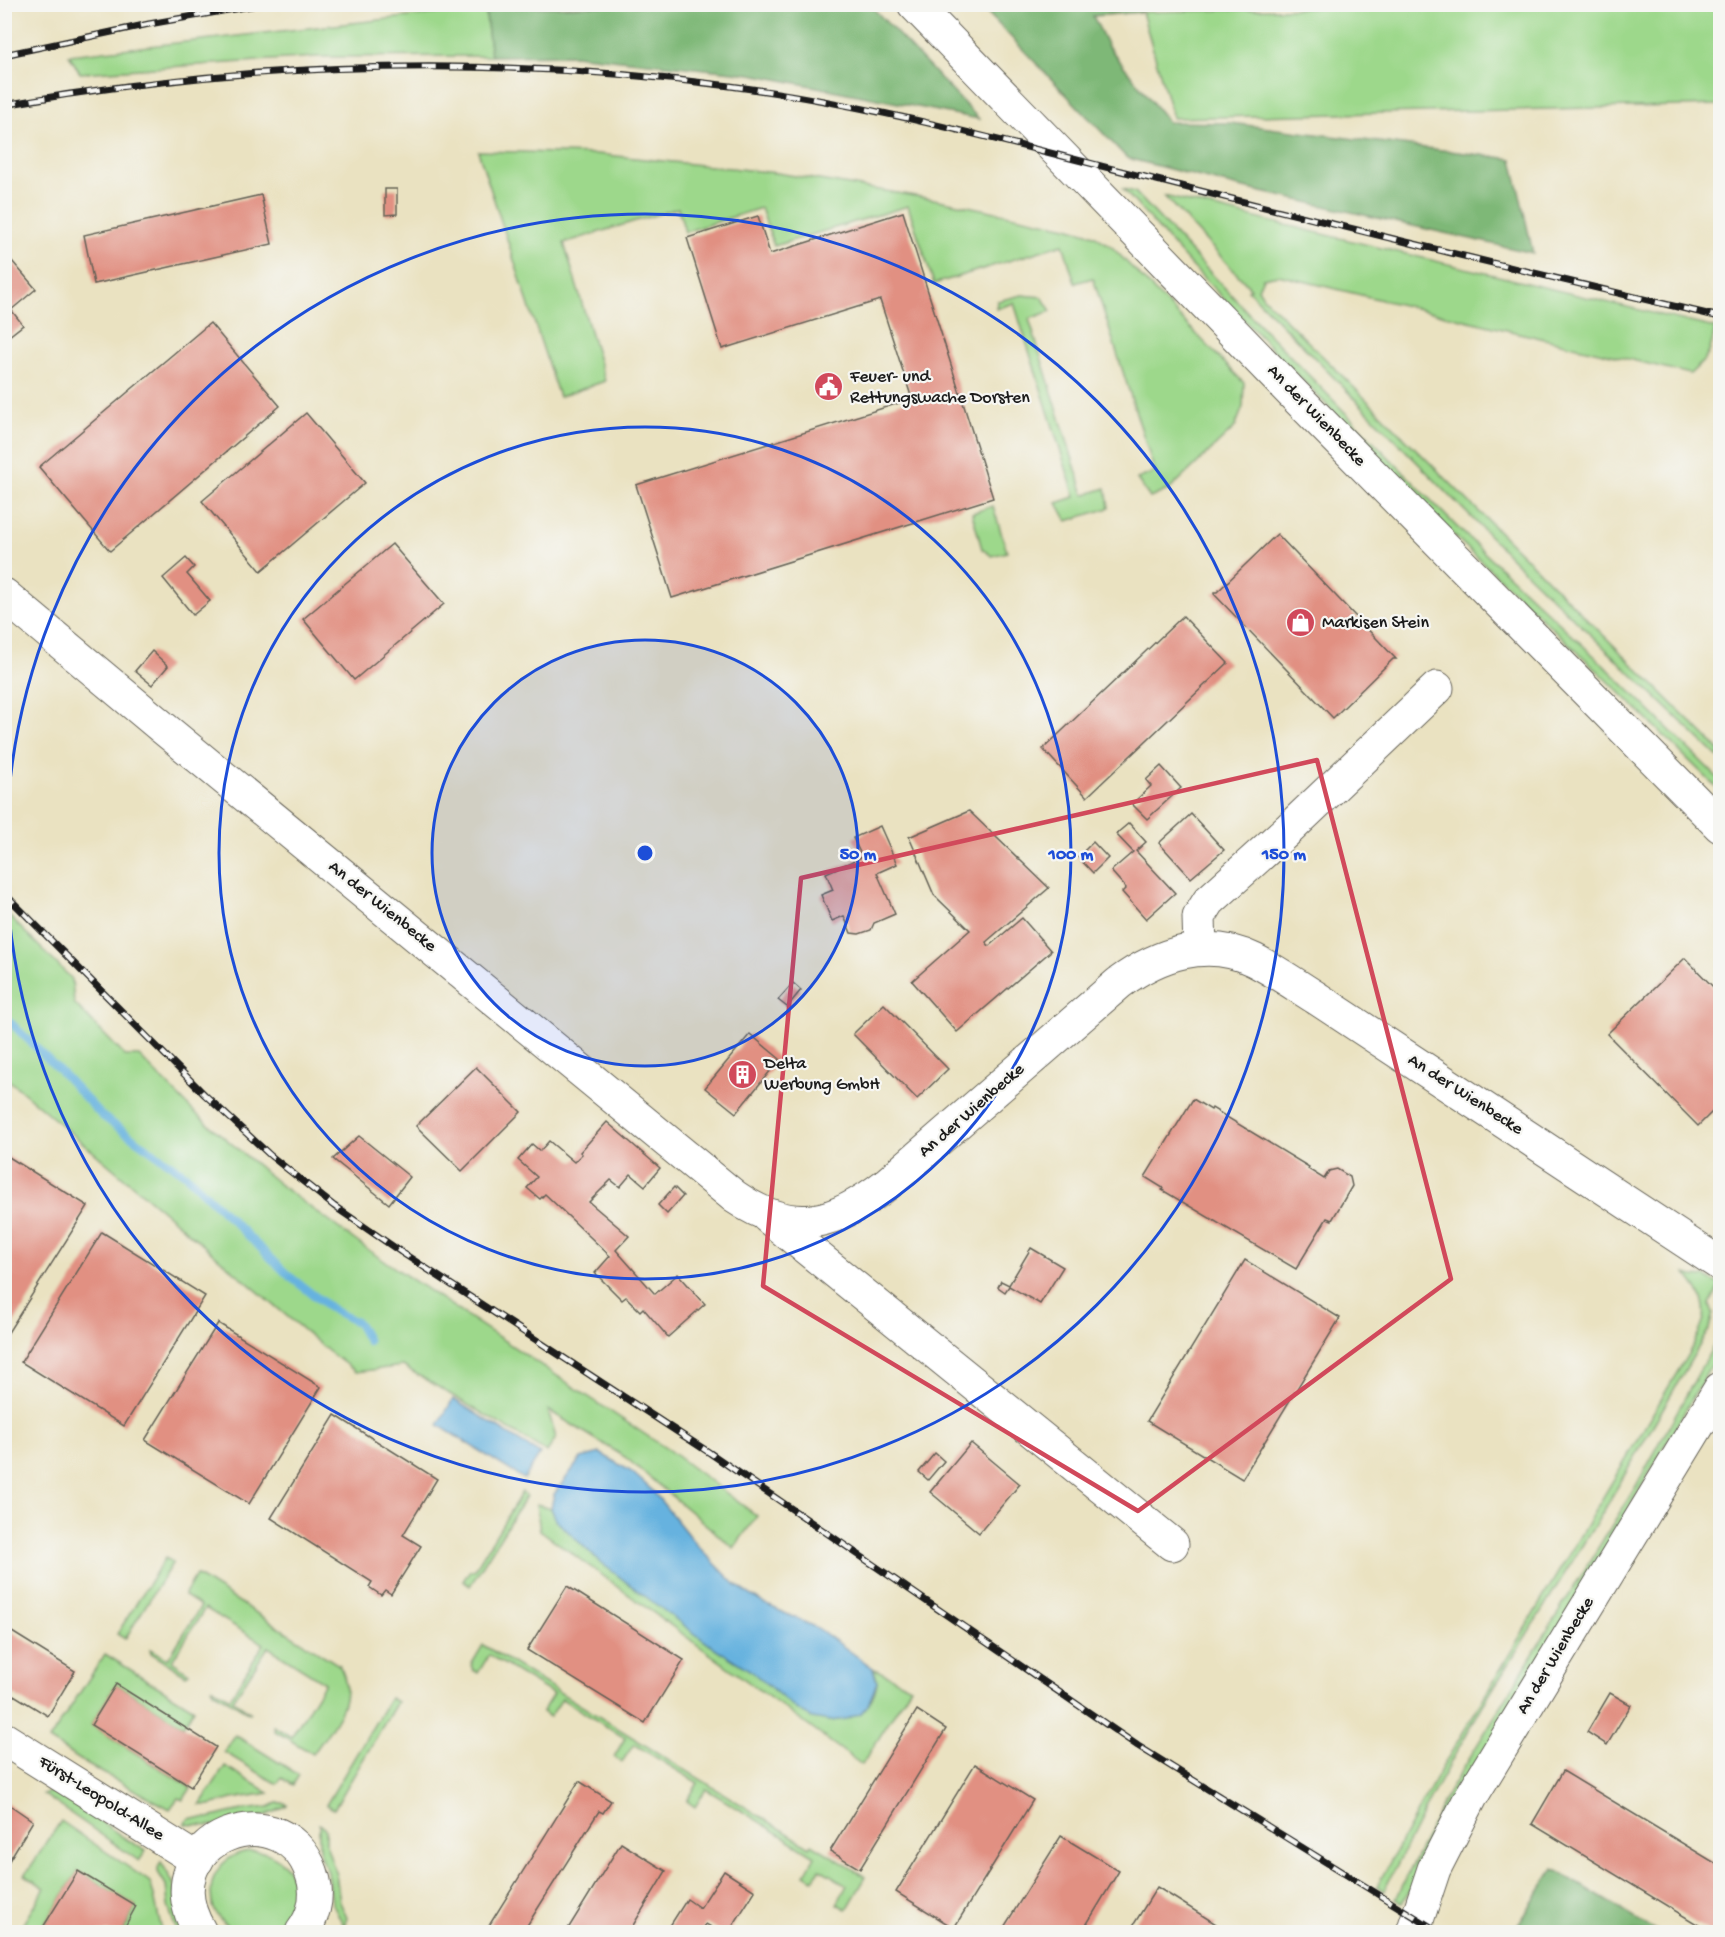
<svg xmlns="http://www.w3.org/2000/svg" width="1725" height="1937" font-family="'Gochi Hand',sans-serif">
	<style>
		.green { fill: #9dd88b; stroke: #5c7a54; stroke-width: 1.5 }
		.forest { fill: #7eb877; stroke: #4d6a4a; stroke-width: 1.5 }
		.water { fill: #66b2df; stroke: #41677e; stroke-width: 1.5 }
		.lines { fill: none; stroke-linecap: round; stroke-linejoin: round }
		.stream { stroke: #66b2df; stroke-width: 8 }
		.building { fill: #e19082 }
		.minor-casing { stroke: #646156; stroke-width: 35 }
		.minor { stroke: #fff; stroke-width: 33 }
		.rail-casing { stroke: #1c1c1c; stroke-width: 7 }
		.rail { stroke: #f6f6f2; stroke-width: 4.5; stroke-dasharray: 14; stroke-linecap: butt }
		.marked { fill: none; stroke: #d1495b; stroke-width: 4.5; stroke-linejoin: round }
		.ring { fill: none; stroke: #1d4ed8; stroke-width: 3 }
		.labels { text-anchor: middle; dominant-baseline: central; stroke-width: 4.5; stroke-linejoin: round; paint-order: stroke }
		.poi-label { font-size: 18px; fill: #1c1c1c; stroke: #f6f6f2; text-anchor: start }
		.street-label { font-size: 18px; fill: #1c1c1c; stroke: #f6f6f2 }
		.centre { fill: #1d4ed8; stroke: #f6f6f2; stroke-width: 3 }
		.ring-label { font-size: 18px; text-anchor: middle; font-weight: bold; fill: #1d4ed8; stroke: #f6f6f2; stroke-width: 4.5; stroke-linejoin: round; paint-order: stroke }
	</style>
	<rect width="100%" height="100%" fill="#f6f6f2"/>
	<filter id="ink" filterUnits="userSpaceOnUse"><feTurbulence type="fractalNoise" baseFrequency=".0167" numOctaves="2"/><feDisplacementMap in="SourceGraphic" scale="12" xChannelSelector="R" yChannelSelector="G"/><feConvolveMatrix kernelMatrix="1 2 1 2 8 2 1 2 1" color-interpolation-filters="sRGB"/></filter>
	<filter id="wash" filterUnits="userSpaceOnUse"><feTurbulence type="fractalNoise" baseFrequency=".008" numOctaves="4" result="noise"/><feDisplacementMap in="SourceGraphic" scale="24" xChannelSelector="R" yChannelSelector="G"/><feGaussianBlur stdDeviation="1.35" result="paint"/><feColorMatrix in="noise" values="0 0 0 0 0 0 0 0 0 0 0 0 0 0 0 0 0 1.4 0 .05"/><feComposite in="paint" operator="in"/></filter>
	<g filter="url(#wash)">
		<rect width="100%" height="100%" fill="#eae2c1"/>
		<g class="green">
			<path d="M1444,5H1720V105L1173,118L1142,12Z"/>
			<path d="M485,8L491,56L316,57L80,73L69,55Z"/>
			<path d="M478,151L597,154L777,173L939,200L1067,227L1094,235L1112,247L1244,383L1243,407L1235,427L1170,489L1150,498L1137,479L1155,472L1093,278L1075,283L1063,244L934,284L908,206L774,246L761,208L685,232L678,208L564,243L605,381L559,397Z"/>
			<path d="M1123,189L1135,192L1251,316L1455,525L1607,668L1720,780V791L1600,673L1447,529L1189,263Z"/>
			<path d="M1164,196L1715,328C1710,354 1710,356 1690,374L1278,275L1263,278L1258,289L1263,297L1720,751V759L1516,563L1248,290L1251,289Z"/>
			<path d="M1022,295L1042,297L1051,311L1029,319L1084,495L1106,488L1109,508L1067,521L1057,503L1075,497L1014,303L996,309L997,301Z"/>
			<path d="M993,506L1007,552L992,556L982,549L972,513Z"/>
			<path d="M4,911L72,979L74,1003L125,1056H139L193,1111L284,1188L371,1252L670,1451L757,1516L734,1548L625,1457L548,1410L556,1438L547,1452L403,1366L356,1372L328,1351L5,1077Z"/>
			<path d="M1686,1274L1693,1276L1706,1277L1720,1285L1710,1304L1713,1313L1709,1329L1603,1512L1483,1705L1431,1797L1384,1891L1377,1886L1437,1776L1693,1346C1696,1337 1703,1327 1704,1318C1707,1303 1696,1284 1686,1274Z"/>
			<path d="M1720,1334V1350L1403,1902L1396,1899L1449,1791L1636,1486Z"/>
			<path d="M522,1492L526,1496L470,1586L463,1581L470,1570L474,1571Z"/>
			<path d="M536,1504L551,1508L556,1520L602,1563L710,1645L830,1721C851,1719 867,1714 875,1691C878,1682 877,1677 873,1668L911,1687L862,1765L540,1530Z"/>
			<path d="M165,1558L173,1562L125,1639L117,1634Z"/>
			<path d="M196,1575L339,1665C359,1699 332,1726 313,1754L275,1731L274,1726L291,1737L325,1683L268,1647L233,1700L250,1712L249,1713L213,1691L212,1687L230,1698L264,1644L205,1608L172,1661L189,1673L186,1675L151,1653L150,1649L168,1659L201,1606L184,1595Z"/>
			<path d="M483,1645L810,1847L812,1844L866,1877L849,1906L846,1909L837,1904L847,1885L820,1869L813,1879L805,1874L815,1856L706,1789L695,1807L687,1801L698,1783L634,1744L622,1762L614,1757L625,1738L562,1699L550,1717L542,1712L553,1694L489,1655L478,1673L473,1670L471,1665Z"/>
			<path d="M105,1654L194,1709L183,1726L116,1684L91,1725L191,1788L183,1800L178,1798L170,1809L88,1765L49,1740Z"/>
			<path d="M390,1698L397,1702L334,1809L326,1805Z"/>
			<path d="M235,1735L299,1775L293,1785L282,1778L277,1784L224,1752Z"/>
			<path d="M225,1766L269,1793L232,1799L210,1805H200Z"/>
			<path d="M57,1790L123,1837L146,1851L139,1861L43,1794Z"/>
			<path d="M277,1803H285L287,1805C261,1822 215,1829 185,1824L189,1818H208L242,1810L269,1807Z"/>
			<path d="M61,1821L150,1882C156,1899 157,1916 163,1932H123L136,1906L78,1871L40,1932H18L45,1888L25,1875Z"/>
			<path d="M319,1824L324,1827L326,1831V1844L336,1874L340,1902L347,1918L344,1926L332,1903L329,1878L319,1850Z"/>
			<circle cx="253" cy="1893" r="42"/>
			<path d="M161,1862L173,1882L185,1932H177L168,1906L166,1885L158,1872V1868Z"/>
		</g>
		<g class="forest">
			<path d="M715,4L870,5L979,119L751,74L574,55L491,56L485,8Z"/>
			<path d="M980,5H1141L1142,12L1093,16L1108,46L1168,122L1230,123L1512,159L1533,253L1235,186L1127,158Z"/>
			<path d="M1554,1869L1658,1932H1513Z"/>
		</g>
		<g class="water">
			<path d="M453,1399L540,1454L524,1479L438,1425Z"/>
			<path d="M600,1453L632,1472L653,1491L694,1542L737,1586L763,1603L819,1629L873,1668L877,1682L868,1705L861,1713L846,1719L830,1721L812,1718L796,1709L751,1671L710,1645L601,1563L556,1520L551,1508L554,1494L581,1458Z"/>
		</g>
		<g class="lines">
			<path class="stream" d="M4,1016L63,1074L102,1116L186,1175L289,1276L333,1310L358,1323L368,1341"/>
		</g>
		<g id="blocks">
			<g class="building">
				<path d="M385,189H397V214L385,215Z"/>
				<path d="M261,195L272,244L94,284L84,235Z"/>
				<path d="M903,212L993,498L672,598L636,485L912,399L880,300L722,349L687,238L758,216L770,254Z"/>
				<path d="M12,261L36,289L4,316V267Z"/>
				<path d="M12,311L23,325L4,340V318Z"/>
				<path d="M210,323L280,406L110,551L39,467Z"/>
				<path d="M306,413L365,483L261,571L202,501Z"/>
				<path d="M1277,534L1396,659H1393L1333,718L1214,594V592H1217Z"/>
				<path d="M392,544L444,604L354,680L303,619Z"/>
				<path d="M186,558L194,567L187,574L210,601L193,615L163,578Z"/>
				<path d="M1183,616L1228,663L1087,797L1043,749Z"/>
				<path d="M152,651L168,666L152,685L135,671Z"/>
				<path d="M1161,766L1181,788L1147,819L1132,804L1151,786L1146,780Z"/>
				<path d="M969,811L1049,888L986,942L989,946L1022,918L1051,951L957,1032L912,981L970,930L934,895L909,837Z"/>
				<path d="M1191,814L1224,850L1191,878L1159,843Z"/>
				<path d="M1129,823L1146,842L1136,851L1175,893L1146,919L1122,892L1126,888L1111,871L1133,852L1116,834Z"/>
				<path d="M880,826L897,864L877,873L895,914L874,923L871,930L859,934L851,933L844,916L832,921L821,895L833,890L826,873L862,857L853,838Z"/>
				<path d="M1093,842L1108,858L1093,873L1078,857Z"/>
				<path d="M1685,958L1720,994V1118L1713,1111L1698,1126L1607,1034Z"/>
				<path d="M793,983L801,990L787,1007L778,1000Z"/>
				<path d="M884,1004L948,1069L917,1099L853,1034Z"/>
				<path d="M750,1034L780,1059L736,1113L705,1088Z"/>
				<path d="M476,1067L521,1112L462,1171L416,1126Z"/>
				<path d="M1193,1099L1211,1110L1212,1108L1309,1167L1308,1169L1324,1179L1329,1171L1337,1169L1350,1177L1352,1186L1332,1220L1327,1218L1296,1269L1162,1190L1163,1188L1145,1177Z"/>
				<path d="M607,1122L660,1168L645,1186L631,1174L620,1187L611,1180L589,1202L629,1236L616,1250L655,1294L678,1274L705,1304L668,1337L643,1308L640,1311L626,1297L622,1300L595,1273L610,1256L545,1194L540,1199L527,1188L537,1177L518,1160L532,1144L540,1151L549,1141L574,1162L582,1154L580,1152Z"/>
				<path d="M359,1136L410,1177L389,1204L333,1159Z"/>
				<path d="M4,1154L88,1206L4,1339Z"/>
				<path d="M674,1187L683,1196L667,1214L658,1205Z"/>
				<path d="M102,1232L205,1296L124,1426L21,1362Z"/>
				<path d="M1031,1248L1063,1267L1040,1304L1009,1286L1005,1292L998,1287L1001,1281L1009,1285Z"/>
				<path d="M1245,1260L1340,1318L1242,1479L1147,1421Z"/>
				<path d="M218,1323L321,1387L249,1504L145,1440Z"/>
				<path d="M335,1415L437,1479L403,1535L421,1546L391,1594L385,1590L381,1595L369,1587L372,1582L271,1518Z"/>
				<path d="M971,1443L1020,1484L979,1533L930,1492Z"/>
				<path d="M935,1453L944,1461L928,1480L919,1472Z"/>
				<path d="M567,1586L684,1660L645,1723L527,1650Z"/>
				<path d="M4,1627L75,1671L48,1716L4,1689Z"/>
				<path d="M116,1684L216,1747L191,1787L91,1725Z"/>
				<path d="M1610,1693L1631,1705L1607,1745L1587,1732Z"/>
				<path d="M917,1710L946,1729L860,1869L830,1851Z"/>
				<path d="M975,1764L1033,1800L954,1928L896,1892Z"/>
				<path d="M1563,1771L1720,1866V1921L1714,1932H1710L1532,1824Z"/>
				<path d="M579,1781L611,1801L603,1813L599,1811L523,1932H485Z"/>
				<path d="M4,1801L33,1821L4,1869Z"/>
				<path d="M1061,1836L1119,1871L1082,1932H1001Z"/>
				<path d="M621,1843L666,1871L629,1932H566Z"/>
				<path d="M78,1871L136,1906L122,1932H40Z"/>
				<path d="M724,1871L755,1891L729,1932H720L706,1924L701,1932H666L687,1899L700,1908Z"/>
				<path d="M1157,1887L1216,1924L1210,1932H1129Z"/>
			</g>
		</g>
	</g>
	<g filter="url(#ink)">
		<use href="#blocks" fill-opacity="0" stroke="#646156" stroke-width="1.5"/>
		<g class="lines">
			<defs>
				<g id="minor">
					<path d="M914,4L1295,396L1720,826"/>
					<path d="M4,595L162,727L735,1197C794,1237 834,1225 887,1184L1119,983C1158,954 1207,937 1254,960C1276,971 1297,986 1318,999L1720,1264"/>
					<path d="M1200,949L1199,917L1209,901L1290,828L1437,688"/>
					<path d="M768,1217L1172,1544"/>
					<path d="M4,1739L197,1860"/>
					<path d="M200,1932C144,1838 290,1784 314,1881C318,1899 313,1918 302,1932"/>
					<path d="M1413,1932L1434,1869L1471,1797L1720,1389"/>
				</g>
			</defs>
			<use href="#minor" class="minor-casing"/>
			<use href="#minor" class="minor"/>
			<defs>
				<g id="rail">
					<path d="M4,55L149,24L262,4"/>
					<path d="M4,105C243,62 489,55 730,86C869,104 1005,142 1141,176C1334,225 1527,272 1720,317"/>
					<path d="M4,893L205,1095L271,1156L334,1206L401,1252L710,1453L1138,1746L1439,1932"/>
				</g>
			</defs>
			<use href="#rail" class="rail-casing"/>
			<use href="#rail" class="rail"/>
		</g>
	</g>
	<path class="marked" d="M1317,760L1451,1279L1138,1511L763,1286L801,878Z"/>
	<circle cx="645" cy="853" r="213" fill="#1d4ed8" fill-opacity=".12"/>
	<g class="ring">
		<circle cx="645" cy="853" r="213"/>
		<circle cx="645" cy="853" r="426"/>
		<circle cx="645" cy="853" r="639"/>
	</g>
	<defs>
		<symbol id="civic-disc" viewBox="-11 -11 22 22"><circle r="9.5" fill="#d1495b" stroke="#f6f6f2"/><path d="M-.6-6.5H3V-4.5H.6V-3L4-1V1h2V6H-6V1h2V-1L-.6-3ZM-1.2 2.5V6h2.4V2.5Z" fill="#fff"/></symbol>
		<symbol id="shop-disc" viewBox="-11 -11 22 22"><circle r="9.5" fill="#d1495b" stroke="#f6f6f2"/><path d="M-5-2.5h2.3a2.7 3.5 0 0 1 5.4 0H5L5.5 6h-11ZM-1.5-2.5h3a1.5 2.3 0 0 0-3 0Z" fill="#fff"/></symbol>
		<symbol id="building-disc" viewBox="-11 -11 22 22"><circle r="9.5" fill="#d1495b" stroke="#f6f6f2"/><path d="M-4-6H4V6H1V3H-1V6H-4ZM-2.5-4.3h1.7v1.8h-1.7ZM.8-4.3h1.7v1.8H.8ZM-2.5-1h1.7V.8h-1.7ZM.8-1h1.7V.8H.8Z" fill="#fff"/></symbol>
	</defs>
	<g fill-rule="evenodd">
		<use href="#civic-disc" x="812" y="370" width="33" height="33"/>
		<use href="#shop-disc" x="1284" y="606" width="33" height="33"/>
		<use href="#building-disc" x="726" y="1058" width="33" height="33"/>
	</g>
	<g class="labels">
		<g class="poi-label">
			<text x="850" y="377">Feuer- und<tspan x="850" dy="21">Rettungswache Dorsten</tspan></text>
			<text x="1322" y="623">Markisen Stein</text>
			<text x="764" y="1064">Delta<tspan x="764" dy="21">Werbung GmbH</tspan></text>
		</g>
		<g class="street-label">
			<text transform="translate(1316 416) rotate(46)">An der Wienbecke</text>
			<text transform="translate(382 907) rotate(39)">An der Wienbecke</text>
			<text transform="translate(1465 1095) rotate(33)">An der Wienbecke</text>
			<text transform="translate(972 1111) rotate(-41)">An der Wienbecke</text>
			<text transform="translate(1556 1656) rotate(-59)">An der Wienbecke</text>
			<text transform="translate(101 1799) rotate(32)">Fürst-Leopold-Allee</text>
		</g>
	</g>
	<circle cx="645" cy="853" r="9" class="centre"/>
	<g class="ring-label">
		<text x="858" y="859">50 m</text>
		<text x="1071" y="859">100 m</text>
		<text x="1284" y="859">150 m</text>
	</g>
	<rect width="1725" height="1937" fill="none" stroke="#f6f6f2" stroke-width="24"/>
</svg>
